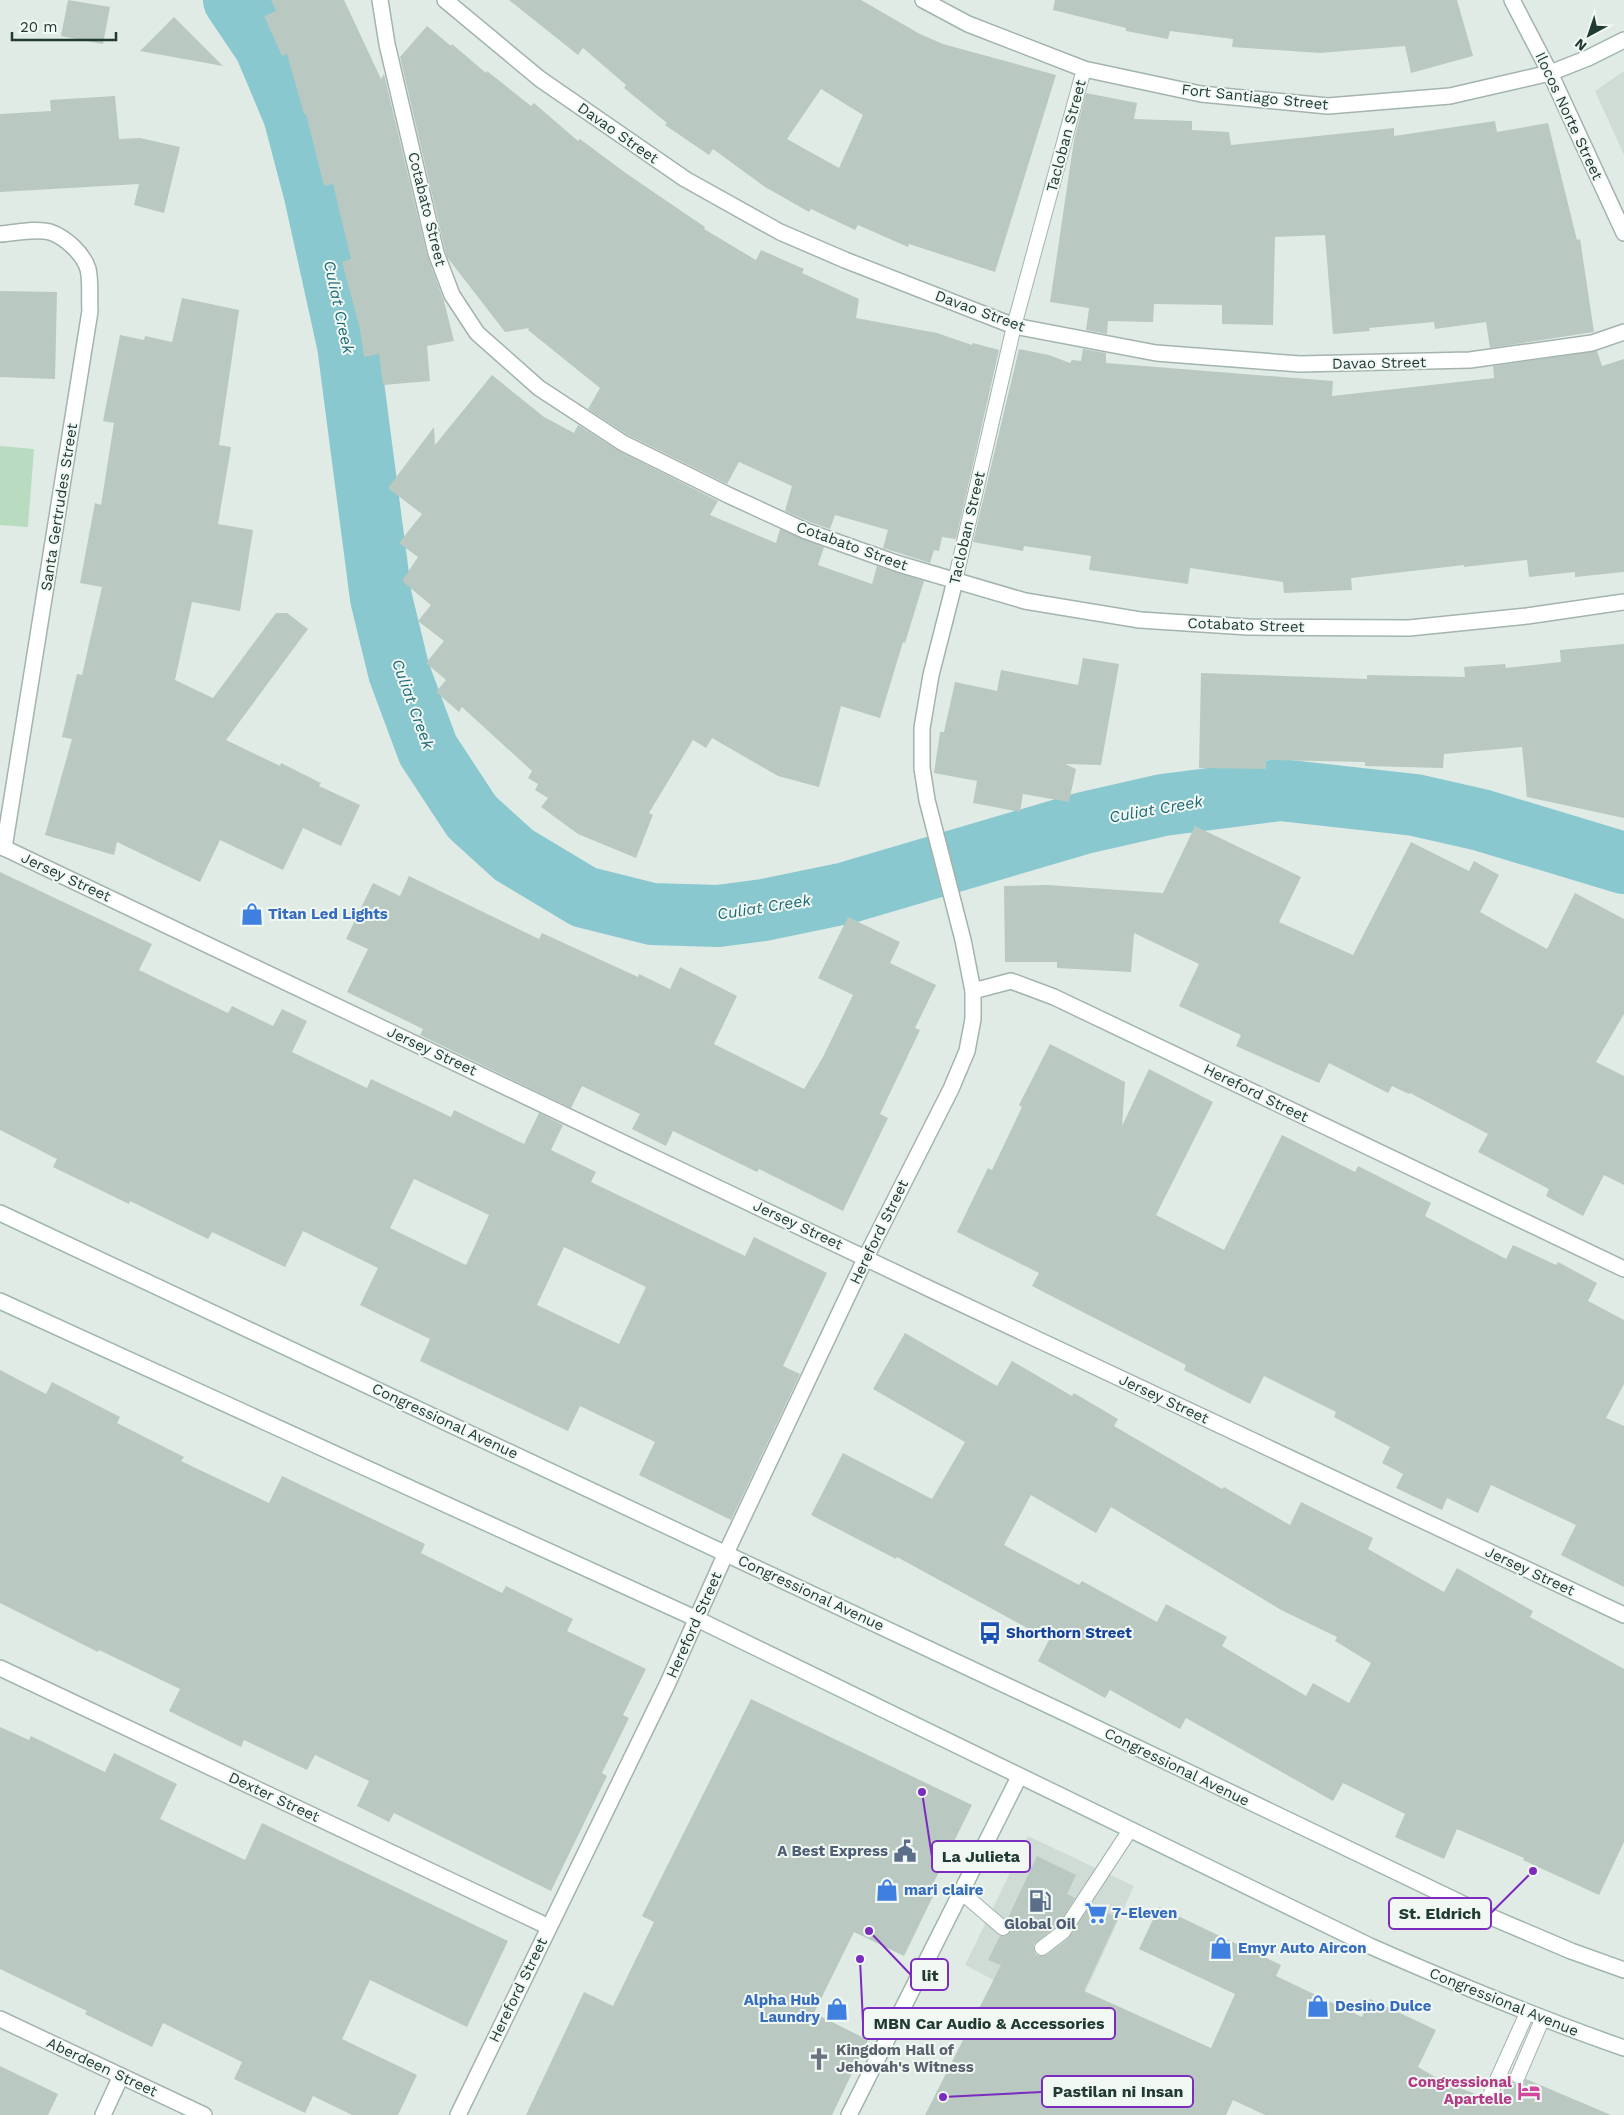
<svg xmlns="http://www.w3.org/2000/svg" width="1624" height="2115" font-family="'Work Sans',sans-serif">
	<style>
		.built { fill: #cfdbd5 }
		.green { fill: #b9dcc1 }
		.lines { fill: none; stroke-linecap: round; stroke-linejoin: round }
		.river { stroke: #89c8cf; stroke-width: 62 }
		.building { fill: #b9c8c1; fill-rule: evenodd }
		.lane-casing { stroke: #a3b3ad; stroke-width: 16 }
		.street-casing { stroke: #a3b3ad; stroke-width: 18 }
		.secondary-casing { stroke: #9fb6ad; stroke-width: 18 }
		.lane { stroke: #fff; stroke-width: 14 }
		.street { stroke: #fff; stroke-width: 15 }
		.secondary { stroke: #fff; stroke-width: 15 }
		.labels { text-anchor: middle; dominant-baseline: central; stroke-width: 4; stroke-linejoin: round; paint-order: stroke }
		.street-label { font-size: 15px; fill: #213b33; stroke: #f1f8f4 }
		.shop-label { font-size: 15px; font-weight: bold; fill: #366cbe; stroke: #f1f8f4; text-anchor: start }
		.transit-label { font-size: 15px; font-weight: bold; fill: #164399; stroke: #f1f8f4; text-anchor: start }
		.service-label { font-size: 15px; font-weight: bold; fill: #4e5e75; stroke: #f1f8f4; text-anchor: end }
		.worship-label { font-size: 15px; font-weight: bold; fill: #5b616d; stroke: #f1f8f4; text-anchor: start }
		.hotel-label { font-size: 15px; font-weight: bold; fill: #b23c85; stroke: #f1f8f4; text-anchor: end }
		.water-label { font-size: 16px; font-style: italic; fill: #1d6b76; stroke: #f1f8f4 }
		.leader { fill: none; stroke: #7b2cbf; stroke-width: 2 }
		.callout-dot { fill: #7b2cbf; stroke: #f1f8f4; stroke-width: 2 }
		.callout { fill: #f1f8f4; stroke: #7b2cbf; stroke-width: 2 }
		.callout-label { font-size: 16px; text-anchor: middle; font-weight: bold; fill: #213b33 }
	</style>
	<rect width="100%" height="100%" fill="#e0ebe6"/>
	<g class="built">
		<path d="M1624,71V155L1595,91Z"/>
		<path d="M1028,1836L1134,1886L1072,2021L965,1965Z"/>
	</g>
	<path class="green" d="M0,446L34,449L28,527L0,525Z"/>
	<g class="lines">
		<path class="river" d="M234,0L265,46L294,115L315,195L348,345L381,598L399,672L428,750L472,817L514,855L584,897L652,914L718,916L764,910L846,893L1084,823L1163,805L1280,790L1415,805L1481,820L1624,863"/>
	</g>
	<g class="building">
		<path d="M68,0L110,7L103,44L61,36Z"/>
		<path d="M271,0H344L381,79L384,74L427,255L444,301L454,341L427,346L430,381L383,385L379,354L364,357L360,329L342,262L351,259L333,184L324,186L306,114H304L287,54L282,56L264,16L276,11Z"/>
		<path d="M509,0H861L920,34L943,44L1056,75L995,272L909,244L908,247L858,225L855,230L811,209L809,212L765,187L713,149L709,155L665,125L667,123L624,88L626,85L583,48L578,55ZM821,89L863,115L839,168L787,139Z"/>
		<path d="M1055,0H1457L1473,56L1411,73L1405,46L1320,53L1232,47L1233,39L1170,31L1168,39L1126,31V28L1053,10Z"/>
		<path d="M174,17L223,66L140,51Z"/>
		<path d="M427,26L451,46L452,44L486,73L487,71L531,106L534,103L578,141L580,139L627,174L705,227L704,229L756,260L761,250L804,269L802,273L859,299L856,318L937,333L972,345L973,343L999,350L956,539L942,537L939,551L934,550L930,563L883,548L888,530L835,515L830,529L810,522L785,511L792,486L739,462L727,484L628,435L588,409L600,388L528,330L529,328L505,332L447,257L445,250L400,57Z"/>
		<path d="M1086,93L1137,103L1134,119L1192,121V130L1229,132L1231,145L1394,128V136L1495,121L1497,132L1548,123L1577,240L1580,239L1594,332L1490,348L1486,322L1435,329L1434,322L1369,328L1370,331L1333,334L1325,235L1275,237L1273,325L1222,324V305L1154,304L1153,322L1108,321L1107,334L1086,330L1089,308L1050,302L1074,140Z"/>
		<path d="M115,96L119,139L140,138L180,147L164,213L134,205L139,184L0,192V114L51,111L50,100Z"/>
		<path d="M0,291L57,292L55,379L0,377Z"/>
		<path d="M182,298L239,310L219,445L231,447L218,524L253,530L240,611L192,602L175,680L213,698L276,613H287L308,629L226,740L280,766L281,763L321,783L319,786L360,805L341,846L303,828L283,870L220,840L200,882L117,842L114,855L45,835L72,739L62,737L77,674L82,675L102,587L80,583L95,503L101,505L114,423L103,421L120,335L144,340L145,336L172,342Z"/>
		<path d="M1019,349L1049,355L1070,363L1072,360L1081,361L1083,349L1106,353V363L1333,381L1332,396L1494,378L1493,366L1597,351L1602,366L1624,359V572L1575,577V572L1529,577L1527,560L1464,567V565L1351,578L1352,590L1284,593L1283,582L1190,568L1188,584L1089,570L1091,556L1024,546L1023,551L973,542Z"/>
		<path d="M492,375L544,417L574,433L578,425L619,451L718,501L710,515L776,543L780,529L824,547L818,565L872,584L877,566L924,581L905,643L903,642L880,718L841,706L819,787L778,776L712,738L706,748L693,740L649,813L653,815L636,858L578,834L541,807L548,798L535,790L538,784L528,778L532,771L462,707L459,712L436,692L446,680L426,663L444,641L418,621L431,605L402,581L418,557L399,543L422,514L388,488L434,427L435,445Z"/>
		<path d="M1624,644V818L1527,797L1522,747L1444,754L1443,768L1365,766V762L1266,760V769L1199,768L1201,673L1367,679V675L1465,677L1464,667L1505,664L1506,668L1561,662L1560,650Z"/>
		<path d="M1083,658L1119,664L1101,765L1065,764L1076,769L1069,802L1023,794L1020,812L973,803L977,781L934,773L940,732H944L955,682L997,691L1001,670L1078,685Z"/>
		<path d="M1195,826L1301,877L1279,922L1353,955L1411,842L1469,871L1474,861L1499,875L1480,912L1547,949L1575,893L1624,919V1014L1596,1062L1624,1076V1185L1604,1175L1583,1216L1546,1196L1549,1189L1478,1152L1488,1134L1410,1093L1409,1094L1392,1086L1388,1093L1329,1063L1319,1083L1236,1046L1241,1035L1179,1006L1199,964L1134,933L1131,972L1057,968V962H1005L1004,886L1048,885L1163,893Z"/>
		<path d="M0,872L152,944L139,970L228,1013L232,1006L273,1026L282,1009L307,1021L292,1052L367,1088L371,1079L451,1117L454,1110L524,1144L539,1113L563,1125L551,1150L596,1172L591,1182L745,1256L754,1237L827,1273L783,1366L800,1374L731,1520L639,1475L655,1442L580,1406L568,1431L420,1361L430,1339L360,1305L378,1268L303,1231L285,1267L212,1232L208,1239L130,1201L129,1204L53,1167L57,1159L0,1130ZM414,1179L489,1215L466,1265L390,1228ZM564,1247L646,1287L619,1344L537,1305Z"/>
		<path d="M409,876L539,939L542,933L638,977L639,974L670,989L680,967L737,996L714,1044L804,1089L823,1057L853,995L818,978L848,917L900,942L890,963L936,985L915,1028L920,1030L880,1114L888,1118L843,1211L759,1169L757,1172L673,1131L666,1146L632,1129L640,1114L582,1086L571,1108L420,1035L423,1029L347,992L368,949L346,939L373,883L400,896Z"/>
		<path d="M1050,1044L1125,1082L1122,1126L1149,1069L1213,1102L1156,1215L1224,1250L1282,1135L1355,1172L1358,1166L1431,1203L1425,1216L1506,1259L1513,1245L1556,1265L1558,1262L1597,1283L1588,1301L1624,1320V1384L1606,1418L1624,1426V1587L1561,1555L1576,1525L1491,1485L1478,1513L1447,1498L1442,1510L1396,1488L1403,1474L1382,1463L1390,1447L1334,1417L1336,1412L1264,1376L1250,1404L1184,1370L1186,1365L1032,1286L1039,1273L957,1232L988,1168L992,1170L1022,1107L1019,1105Z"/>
		<path d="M905,1333L997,1386L1012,1361L1072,1396L1074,1393L1118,1419L1114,1426L1222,1489L1224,1487L1290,1525L1301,1502L1373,1538L1368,1549L1444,1592L1457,1568L1533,1611L1530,1617L1624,1669V1842L1599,1895L1523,1860L1524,1858L1457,1829L1444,1859L1395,1837L1405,1814L1343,1783L1333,1801L1186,1718L1180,1729L1110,1690L1105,1698L1038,1661L1049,1640L897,1557L896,1559L811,1515L843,1453L932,1499L965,1442L873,1389ZM1031,1495L1096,1533L1111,1507L1281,1610L1337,1637L1335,1641L1371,1663L1349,1703L1313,1683L1306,1696L1222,1646L1227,1637L1166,1604L1157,1622L1082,1581L1079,1585L1004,1545Z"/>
		<path d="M0,1370L46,1394L52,1382L120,1417L117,1423L184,1457L181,1461L269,1503L282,1476L425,1544L421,1553L502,1593L506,1586L573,1619L567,1631L646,1669L623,1715L629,1718L602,1773L607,1776L551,1891L394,1813L389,1822L357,1806L369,1781L315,1755L307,1770L244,1740L241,1747L169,1711L180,1689L99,1650L98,1652L0,1603Z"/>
		<path d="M751,1699L972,1805L930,1890L935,1892L904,1956L854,1932L814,2013L868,2040L832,2115H526L584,1992L613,2006L654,1922L642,1916Z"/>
		<path d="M0,1727L29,1740L31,1736L105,1772L114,1753L177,1784L160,1819L245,1860L262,1823L508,1941L467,2027L370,1980L342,2039L417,2075L398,2115H352L313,2096L305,2113L234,2079L242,2062L163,2023L152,2047L85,2014L87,2011L0,1969Z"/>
		<path d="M1037,1856L1076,1875L1067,1894L1075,1898L1057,1926L1034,1944L1035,1954L1039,1956L1047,1955L1068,1939L1091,1905L1118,1918L1084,1991L1211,2048L1235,1994L1139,1949L1159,1907L1281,1965L1276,1976L1362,2017L1370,1999L1436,2030L1418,2067L1442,2081L1483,2097L1488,2101L1499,2103L1509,2076L1511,2081L1515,2084L1523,2083L1526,2079L1611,2115H1265L1233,2100L1226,2115H925L1001,1965L988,1960L1000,1936H1006L1011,1930V1925L1007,1920Z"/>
		<path d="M0,2066L58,2094L48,2115H0Z"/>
	</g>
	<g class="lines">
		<defs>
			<g id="lane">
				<path d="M955,581L1014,326L1084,69"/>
				<path d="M961,1892L1003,1928"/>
				<path d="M1042,1948L1063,1932L1130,1830"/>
				<path d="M1518,2076L1542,2020"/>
				<path d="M1491,2093L1527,2013"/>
			</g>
			<g id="street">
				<path d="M380,0L387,44L436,253L452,295L477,333L539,388L623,443L728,495L806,531L899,564L1025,601L1140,620L1248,627L1409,628L1527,616L1624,602"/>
				<path d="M445,0L540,79L685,179L780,232L845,260L1014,326L1156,353L1300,364L1470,360L1592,343L1624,332"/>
				<path d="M923,0L968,24L1084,69L1201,94L1328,106L1450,96L1550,73L1588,58L1624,40"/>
				<path d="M1512,0L1550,73L1624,233"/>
				<path d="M0,234C15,233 35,228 50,232C65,237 83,253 88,269C91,281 89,298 90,311L4,848"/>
				<path d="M0,846L930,1289L1624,1615"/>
				<path d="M973,991L1011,981L1054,997L1624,1269"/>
				<path d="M0,1668L549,1927"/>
				<path d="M0,2019L204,2115"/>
				<path d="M103,2115L121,2076"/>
				<path d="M458,2115L667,1685L726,1553L866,1257L951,1089L967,1051L973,1019V991L963,940L927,800L922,768V728L931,675L955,581"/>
			</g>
			<g id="secondary">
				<path d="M0,1213L1067,1714L1484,1914L1571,1951L1624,1970"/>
				<path d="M0,1301L697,1619L1370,1946C1454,1983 1538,2018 1624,2048"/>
				<path d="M849,2115L1019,1777"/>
			</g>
		</defs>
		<use href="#lane" class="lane-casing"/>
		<use href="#street" class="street-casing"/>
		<use href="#secondary" class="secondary-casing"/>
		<use href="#lane" class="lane"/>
		<use href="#street" class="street"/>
		<use href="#secondary" class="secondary"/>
	</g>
	<defs>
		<symbol id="shop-bare" viewBox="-9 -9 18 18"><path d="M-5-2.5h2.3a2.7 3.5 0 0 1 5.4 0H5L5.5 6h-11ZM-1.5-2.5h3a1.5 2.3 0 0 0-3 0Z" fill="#3f7fe0" stroke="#f1f8f4" stroke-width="2.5" paint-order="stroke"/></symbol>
		<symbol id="bus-bare" viewBox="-9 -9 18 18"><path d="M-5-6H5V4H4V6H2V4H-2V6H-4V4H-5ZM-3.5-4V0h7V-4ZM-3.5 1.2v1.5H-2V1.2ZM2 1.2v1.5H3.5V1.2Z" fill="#1a4fb4" stroke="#f1f8f4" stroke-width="2.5" paint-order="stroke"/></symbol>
		<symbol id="civic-bare" viewBox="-9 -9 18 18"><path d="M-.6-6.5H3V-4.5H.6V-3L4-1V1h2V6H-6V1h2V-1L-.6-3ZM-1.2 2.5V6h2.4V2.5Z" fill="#5c6f8a" stroke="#f1f8f4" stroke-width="2.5" paint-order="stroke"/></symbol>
		<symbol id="fuel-bare" viewBox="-9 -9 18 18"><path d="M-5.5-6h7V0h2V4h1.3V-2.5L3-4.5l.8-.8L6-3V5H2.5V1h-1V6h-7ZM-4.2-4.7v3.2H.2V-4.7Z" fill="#5c6f8a" stroke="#f1f8f4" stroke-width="2.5" paint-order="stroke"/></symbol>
		<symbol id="supermarket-bare" viewBox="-9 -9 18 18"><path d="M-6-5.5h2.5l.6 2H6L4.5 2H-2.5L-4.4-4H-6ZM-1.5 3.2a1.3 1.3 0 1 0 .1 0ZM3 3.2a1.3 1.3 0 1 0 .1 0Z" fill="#3f7fe0" stroke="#f1f8f4" stroke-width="2.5" paint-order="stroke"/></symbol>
		<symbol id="church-bare" viewBox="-9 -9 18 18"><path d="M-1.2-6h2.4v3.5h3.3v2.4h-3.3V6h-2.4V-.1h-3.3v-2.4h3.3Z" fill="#6b7280" stroke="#f1f8f4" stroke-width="2.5" paint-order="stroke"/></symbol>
		<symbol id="hotel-bare" viewBox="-9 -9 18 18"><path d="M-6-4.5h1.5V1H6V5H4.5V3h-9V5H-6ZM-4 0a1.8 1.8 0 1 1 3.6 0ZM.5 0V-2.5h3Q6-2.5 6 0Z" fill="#d1479c" stroke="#f1f8f4" stroke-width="2.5" paint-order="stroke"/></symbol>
	</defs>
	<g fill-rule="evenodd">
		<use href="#shop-bare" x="236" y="898" width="32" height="32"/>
		<use href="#bus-bare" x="974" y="1617" width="32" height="32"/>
		<use href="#civic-bare" x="889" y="1835" width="32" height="32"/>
		<use href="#shop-bare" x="871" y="1874" width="32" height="32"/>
		<use href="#fuel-bare" x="1024" y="1885" width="32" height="32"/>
		<use href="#supermarket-bare" x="1080" y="1897" width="32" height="32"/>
		<use href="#shop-bare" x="1205" y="1932" width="32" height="32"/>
		<use href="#shop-bare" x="1302" y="1990" width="32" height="32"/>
		<use href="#shop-bare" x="821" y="1993" width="32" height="32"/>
		<use href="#church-bare" x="803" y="2043" width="32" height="32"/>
		<use href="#hotel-bare" x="1513" y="2075" width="32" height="32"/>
	</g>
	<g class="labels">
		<g class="street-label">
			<text transform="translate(1255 97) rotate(6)">Fort Santiago Street</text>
			<text transform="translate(1569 116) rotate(65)">Ilocos Norte Street</text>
			<text transform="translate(618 133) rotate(35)">Davao Street</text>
			<text transform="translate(1066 136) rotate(-75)">Tacloban Street</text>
			<text transform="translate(427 209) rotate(76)">Cotabato Street</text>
			<text transform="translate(980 311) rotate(20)">Davao Street</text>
			<text transform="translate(1379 363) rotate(-1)">Davao Street</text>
			<text transform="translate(59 507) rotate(-81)">Santa Gertrudes Street</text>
			<text transform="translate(967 528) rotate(-77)">Tacloban Street</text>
			<text transform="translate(852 546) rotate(20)">Cotabato Street</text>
			<text transform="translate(1246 625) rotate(2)">Cotabato Street</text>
			<text transform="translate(66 877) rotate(25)">Jersey Street</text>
			<text transform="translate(432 1051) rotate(25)">Jersey Street</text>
			<text transform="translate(1256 1093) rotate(26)">Hereford Street</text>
			<text transform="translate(798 1225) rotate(25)">Jersey Street</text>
			<text transform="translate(879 1232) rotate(-64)">Hereford Street</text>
			<text transform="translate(1164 1399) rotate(25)">Jersey Street</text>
			<text transform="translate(445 1421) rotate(25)">Congressional Avenue</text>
			<text transform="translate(1530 1571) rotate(25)">Jersey Street</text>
			<text transform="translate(811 1593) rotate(25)">Congressional Avenue</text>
			<text transform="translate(694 1625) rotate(-66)">Hereford Street</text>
			<text transform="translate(1177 1767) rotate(26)">Congressional Avenue</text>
			<text transform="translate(274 1797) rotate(25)">Dexter Street</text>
			<text transform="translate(518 1990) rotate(-64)">Hereford Street</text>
			<text transform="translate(1504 2002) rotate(22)">Congressional Avenue</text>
			<text transform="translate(102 2067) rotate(25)">Aberdeen Street</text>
		</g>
		<g class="shop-label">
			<text x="268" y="914">Titan Led Lights</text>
			<text x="904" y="1890">mari claire</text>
			<text x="1112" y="1913">7-Eleven</text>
			<text x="1238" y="1948">Emyr Auto Aircon</text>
			<text x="820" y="2000" text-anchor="end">Alpha Hub<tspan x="820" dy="17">Laundry</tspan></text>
			<text x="1335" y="2006">Desino Dulce</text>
		</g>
		<g class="transit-label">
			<text x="1006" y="1633">Shorthorn Street</text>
		</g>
		<g class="service-label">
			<text x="888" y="1851">A Best Express</text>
			<text x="1040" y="1924" text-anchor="middle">Global Oil</text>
		</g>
		<g class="worship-label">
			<text x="836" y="2050">Kingdom Hall of<tspan x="836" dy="17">Jehovah's Witness</tspan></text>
		</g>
		<g class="hotel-label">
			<text x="1512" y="2082">Congressional<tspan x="1512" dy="17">Apartelle</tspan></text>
		</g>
		<g class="water-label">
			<text transform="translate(339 307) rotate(78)">Culiat Creek</text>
			<text transform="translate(413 704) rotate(70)">Culiat Creek</text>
			<text transform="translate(1156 809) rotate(-10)">Culiat Creek</text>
			<text transform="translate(764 907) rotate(-9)">Culiat Creek</text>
		</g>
	</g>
	<path class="leader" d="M922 1792L932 1857M1533 1871L1491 1913M869 1931L911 1975M860 1959L863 2023M943 2097L1042 2092"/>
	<g class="callout-dot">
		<circle cx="922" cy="1792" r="5"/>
		<circle cx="1533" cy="1871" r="5"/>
		<circle cx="869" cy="1931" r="5"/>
		<circle cx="860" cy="1959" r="5"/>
		<circle cx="943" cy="2097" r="5"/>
	</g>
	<g class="callout">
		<rect x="932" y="1841" width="98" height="31" rx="5"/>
		<rect x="1389" y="1898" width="102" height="31" rx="5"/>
		<rect x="911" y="1959" width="37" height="31" rx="5"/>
		<rect x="863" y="2008" width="252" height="31" rx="5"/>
		<rect x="1042" y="2076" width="151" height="31" rx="5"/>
	</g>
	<g class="callout-label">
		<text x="981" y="1862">La Julieta</text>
		<text x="1440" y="1919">St. Eldrich</text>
		<text x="930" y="1981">lit</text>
		<text x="989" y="2029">MBN Car Audio &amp; Accessories</text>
		<text x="1118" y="2097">Pastilan ni Insan</text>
	</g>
	<g transform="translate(1589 35) rotate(220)" stroke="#f1f8f4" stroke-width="4" paint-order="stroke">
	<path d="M0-4L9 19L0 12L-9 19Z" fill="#213b33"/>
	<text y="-8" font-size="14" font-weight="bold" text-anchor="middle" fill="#213b33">N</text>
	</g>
	<path d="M12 32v8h104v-8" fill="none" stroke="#213b33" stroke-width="2.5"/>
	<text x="20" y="32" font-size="15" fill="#213b33" stroke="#f1f8f4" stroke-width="4" paint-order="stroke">20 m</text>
</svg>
